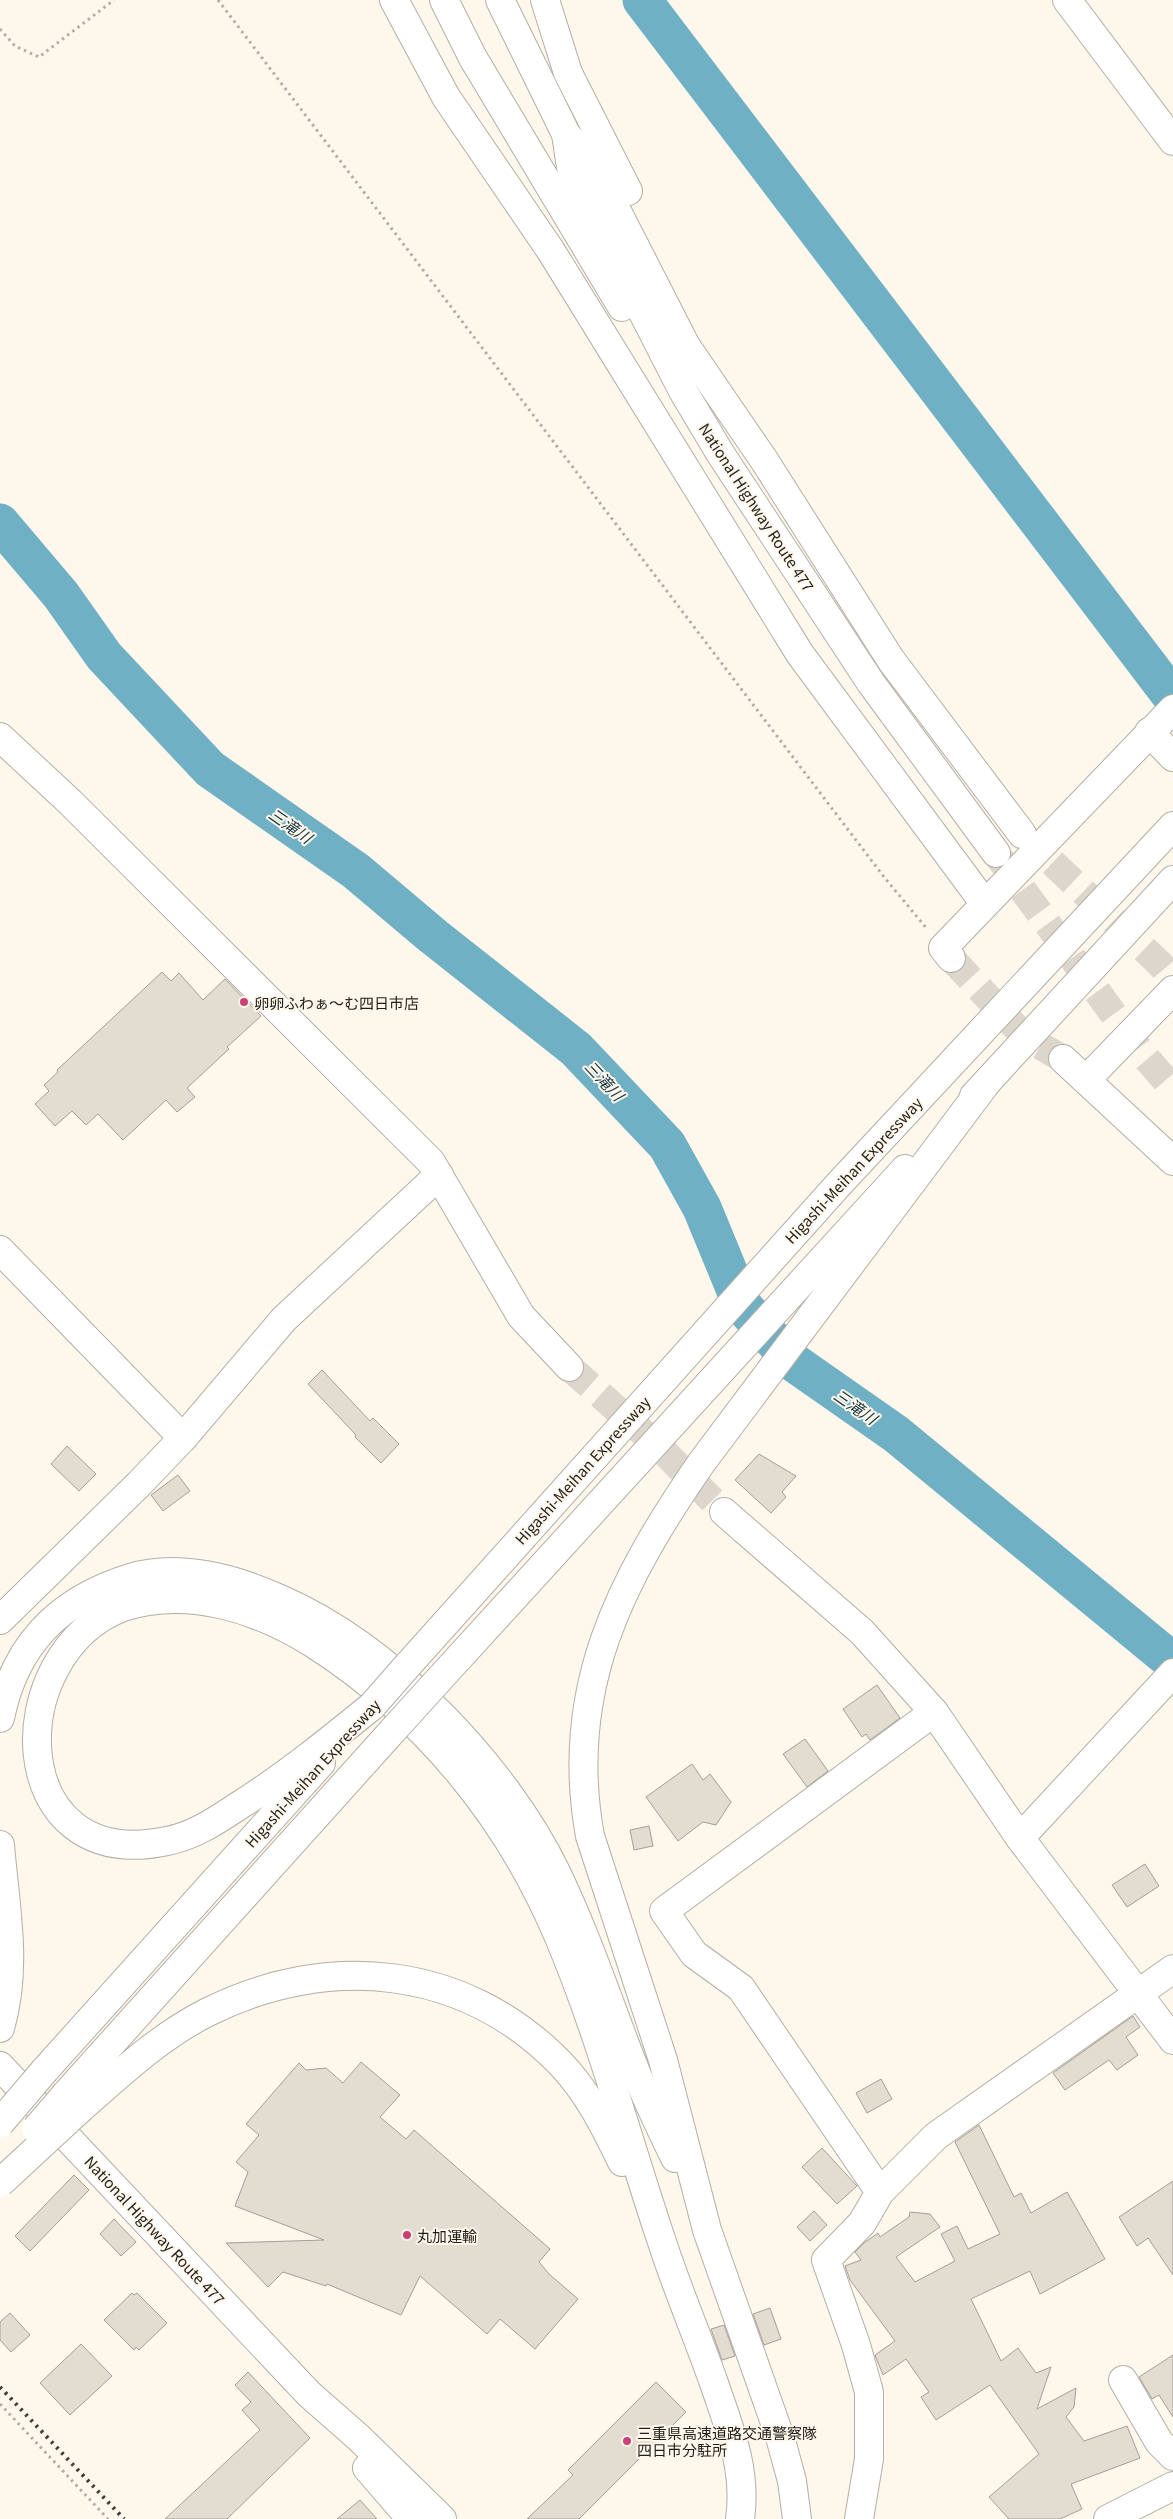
<svg xmlns="http://www.w3.org/2000/svg" width="1173" height="2519" font-family="Georgia,'Noto Sans JP',serif">
	<style>
		.lines { fill: none; stroke-linecap: round; stroke-linejoin: round }
		.river { stroke: #6fb0c5; stroke-width: 39 }
		.building { fill: #e2dcd1; stroke: #a49f95 }
		.minor-tunnel { stroke: #dcd6cc; stroke-width: 28; stroke-dasharray: 28 14; stroke-linecap: butt }
		.highway-tunnel { stroke: #dcd6cc; stroke-width: 28; stroke-dasharray: 28 14; stroke-linecap: butt }
		.minor-casing { stroke: #b4aea4; stroke-width: 30 }
		.highway-casing { stroke: #b4aea4; stroke-width: 30 }
		.path { stroke: #b3aea5; stroke-width: 3; stroke-dasharray: 2.5 4; stroke-linecap: butt }
		.minor { stroke: #fff; stroke-width: 28 }
		.highway { stroke: #fff; stroke-width: 28 }
		.rail { stroke: #413e39; stroke-width: 4; stroke-dasharray: 2.5 5; stroke-linecap: butt }
		.highway-bridge-casing { stroke: #b4aea4; stroke-width: 30; stroke-linecap: butt }
		.highway-bridge { stroke: #fff; stroke-width: 28 }
		.poi-dot { fill: #cc4175; stroke: #fdf7ec; stroke-width: 2 }
		.labels { text-anchor: middle; dominant-baseline: central; stroke-width: 4; stroke-linejoin: round; paint-order: stroke }
		.street-label { font-size: 15px; fill: #201e1a; stroke: #fdf7ec }
		.poi-label { font-size: 15px; fill: #201e1a; stroke: #fdf7ec; text-anchor: start }
		.water-label { font-size: 16px; font-style: italic; fill: #163640; stroke: #fdf7ec }
	</style>
	<rect width="100%" height="100%" fill="#fdf7ec"/>
	<g class="lines">
		<g class="river">
			<path d="M642,0L1173,698"/>
			<path d="M0,523L61,595L104,656L210,769L356,871L433,936L576,1049L667,1145L702,1208L742,1305L793,1362L896,1434L1173,1662"/>
		</g>
	</g>
	<g class="building">
		<path d="M162,972L171,981L179,973L203,1000L225,979L261,1016L227,1047L229,1049L187,1088L195,1097L177,1112L166,1100L123,1140L98,1114L86,1125L72,1111L55,1126L35,1104L49,1091L44,1085L58,1072L57,1070Z"/>
		<path d="M322,1370L370,1421L373,1418L399,1444L381,1463L355,1437L356,1435L308,1384Z"/>
		<path d="M67,1446L96,1474L79,1491L51,1464Z"/>
		<path d="M759,1454L796,1476L782,1492L786,1497L771,1513L735,1480Z"/>
		<path d="M178,1475L190,1491L163,1511L151,1495Z"/>
		<path d="M877,1685L900,1718L870,1740L866,1734L862,1737L843,1709Z"/>
		<path d="M805,1739L828,1771L807,1787L783,1754Z"/>
		<path d="M692,1764L703,1780L710,1774L731,1802L716,1825L703,1822L678,1841L646,1797Z"/>
		<path d="M649,1826L653,1846L634,1850L630,1830Z"/>
		<path d="M1145,1864L1159,1886L1127,1907L1112,1885Z"/>
		<path d="M1133,2016L1140,2027L1126,2037L1138,2055L1117,2070L1109,2060L1065,2090L1053,2073Z"/>
		<path d="M361,2062L400,2095L380,2117L406,2139L414,2130L550,2249L539,2262L549,2274L578,2299L535,2349L500,2319L487,2334L420,2276L401,2315L327,2284L326,2286L283,2272L268,2287L226,2243L324,2240L235,2206L248,2172L236,2162L259,2135L246,2124L299,2063L306,2070L326,2068L343,2083Z"/>
		<path d="M881,2079L892,2099L867,2113L856,2093Z"/>
		<path d="M979,2125L1014,2197L1021,2193L1031,2213L1067,2192L1105,2259L1040,2294L1030,2271L971,2299L1001,2361L1018,2348L1036,2373L1051,2367L1037,2409L1076,2388L1074,2407L1066,2417L1084,2441L1127,2426L1140,2458L1071,2484L1082,2509L1060,2519H1009L989,2497L1039,2454L990,2385L936,2420L921,2397L929,2392L906,2359L883,2375L875,2355L895,2341L850,2280L845,2266L861,2260L855,2252L864,2243L878,2233L880,2237L909,2217L910,2212L930,2214L940,2227L896,2257L915,2282L955,2261L941,2234L957,2226L968,2249L1000,2234L955,2142Z"/>
		<path d="M822,2148L857,2186L837,2204L802,2167Z"/>
		<path d="M74,2175L89,2190L30,2251L15,2236Z"/>
		<path d="M1173,2181V2275L1148,2238L1137,2246L1119,2217Z"/>
		<path d="M814,2211L827,2225L810,2241L797,2227Z"/>
		<path d="M114,2219L136,2242L121,2256L100,2234Z"/>
		<path d="M132,2293L134,2295L137,2293L167,2323L139,2350L136,2347L134,2350L104,2320Z"/>
		<path d="M770,2308L781,2339L764,2345L753,2314Z"/>
		<path d="M10,2313L30,2335L11,2352L0,2340V2322Z"/>
		<path d="M724,2325L735,2356L722,2360L711,2329Z"/>
		<path d="M81,2344L112,2376L70,2415L40,2383Z"/>
		<path d="M1173,2355V2417L1159,2395L1152,2399L1139,2377Z"/>
		<path d="M248,2372L310,2438L227,2519H165L260,2430L242,2410L251,2402L235,2385Z"/>
		<path d="M656,2382L686,2412L579,2519H527L573,2475L568,2470Z"/>
		<path d="M360,2500L377,2519H337Z"/>
	</g>
	<g class="lines">
		<g class="minor-tunnel">
			<path d="M951,958L1024,1036L1063,1059"/>
			<path d="M569,1367L656,1444L724,1512"/>
		</g>
		<g class="highway-tunnel">
			<path d="M1022,834L1159,963L1173,979"/>
			<path d="M998,856L1142,1053L1173,1089"/>
		</g>
		<defs>
			<g id="minor">
				<path d="M394,0L446,97L551,251L800,654L985,904"/>
				<path d="M1067,0L1173,141"/>
				<path d="M1149,732L1173,757"/>
				<path d="M0,737L70,802L431,1162L521,1316L569,1367"/>
				<path d="M951,958L943,948L1173,709"/>
				<path d="M1063,1059L1173,1161"/>
				<path d="M1086,1080L1173,990"/>
				<path d="M0,1250L183,1438"/>
				<path d="M724,1512L862,1632L934,1712L1020,1838L1173,2040"/>
				<path d="M0,1620L139,1484L183,1438L284,1319L439,1175"/>
				<path d="M1020,1838L1173,1673"/>
				<path d="M880,2192L936,2136L1173,1969"/>
				<path d="M1123,2380L1159,2442L1173,2456"/>
				<path d="M859,2519L869,2459V2392L856,2345L826,2260L862,2223L880,2192L741,1988L694,1954L664,1911L934,1712"/>
				<path d="M1108,2519L1173,2486"/>
			</g>
			<g id="highway">
				<path d="M444,0L473,58L622,307"/>
				<path d="M500,0L566,134L596,170L686,346L764,460L891,660L1022,834"/>
				<path d="M545,0L568,73L628,191"/>
				<path d="M566,134L572,174L683,391L720,453L871,683L996,853"/>
				<path d="M974,1096L1173,880"/>
				<path d="M408,1665L839,1184L1173,826"/>
				<path d="M434,1685L905,1169"/>
				<path d="M372,1706C329,1741 287,1775 240,1805C217,1820 194,1836 167,1841C4,1876 0,1654 123,1607C189,1586 258,1609 314,1644C424,1715 507,1815 558,1935C600,2034 627,2138 661,2239C677,2289 698,2337 715,2386C730,2430 747,2471 740,2519"/>
				<path d="M0,1718C15,1644 59,1600 130,1578C179,1563 236,1579 280,1599C390,1647 504,1765 556,1872C587,1936 609,2004 635,2070C647,2100 661,2129 675,2158"/>
				<path d="M0,1845C5,1906 18,1967 0,2028"/>
				<path d="M0,2066L309,2394L358,2437L442,2519"/>
				<path d="M45,2070L321,1763"/>
				<path d="M66,2094L395,1728"/>
				<path d="M81,2108C121,2073 160,2036 208,2012C328,1952 464,1965 560,2063C588,2092 605,2127 622,2162"/>
				<path d="M367,2468L411,2519"/>
				<path d="M797,2519L792,2481L780,2437L707,2230L663,2060L590,1836C563,1689 621,1579 702,1462L987,1082"/>
			</g>
		</defs>
		<use href="#minor" class="minor-casing"/>
		<use href="#highway" class="highway-casing"/>
		<g class="path">
			<path d="M218,0L884,877L928,930"/>
			<path d="M0,29L15,46L39,57L114,0"/>
			<path d="M0,2404L108,2519"/>
		</g>
		<use href="#minor" class="minor"/>
		<use href="#highway" class="highway"/>
		<path class="rail" d="M0,2387L124,2519"/>
		<defs>
			<g id="highway-bridge">
				<path d="M372,1706L408,1665"/>
				<path d="M395,1728L434,1685"/>
				<path d="M0,2123L45,2070"/>
				<path d="M36,2129L66,2094"/>
				<path d="M0,2183L81,2108"/>
			</g>
		</defs>
		<use href="#highway-bridge" class="highway-bridge-casing"/>
		<use href="#highway-bridge" class="highway-bridge"/>
	</g>
	<g class="poi-dot">
		<circle cx="244" cy="1002" r="5"/>
		<circle cx="407" cy="2235" r="5"/>
		<circle cx="627" cy="2441" r="5"/>
	</g>
	<g class="labels">
		<g class="street-label">
			<text transform="translate(757 507) rotate(57)">National Highway Route 477</text>
			<text transform="translate(853 1170) rotate(-47)">Higashi-Meihan Expressway</text>
			<text transform="translate(582 1470) rotate(-48)">Higashi-Meihan Expressway</text>
			<text transform="translate(312 1773) rotate(-48)">Higashi-Meihan Expressway</text>
			<text transform="translate(155 2230) rotate(47)">National Highway Route 477</text>
		</g>
		<g class="poi-label">
			<text x="254" y="1002">卵卵ふわぁ～む四日市店</text>
			<text x="417" y="2235">丸加運輸</text>
			<text x="637" y="2432">三重県高速道路交通警察隊<tspan x="637" dy="17">四日市分駐所</tspan></text>
		</g>
		<g class="water-label">
			<text transform="translate(291 825) rotate(35)">三滝川</text>
			<text transform="translate(605 1080) rotate(47)">三滝川</text>
			<text transform="translate(856 1406) rotate(35)">三滝川</text>
		</g>
	</g>
</svg>
